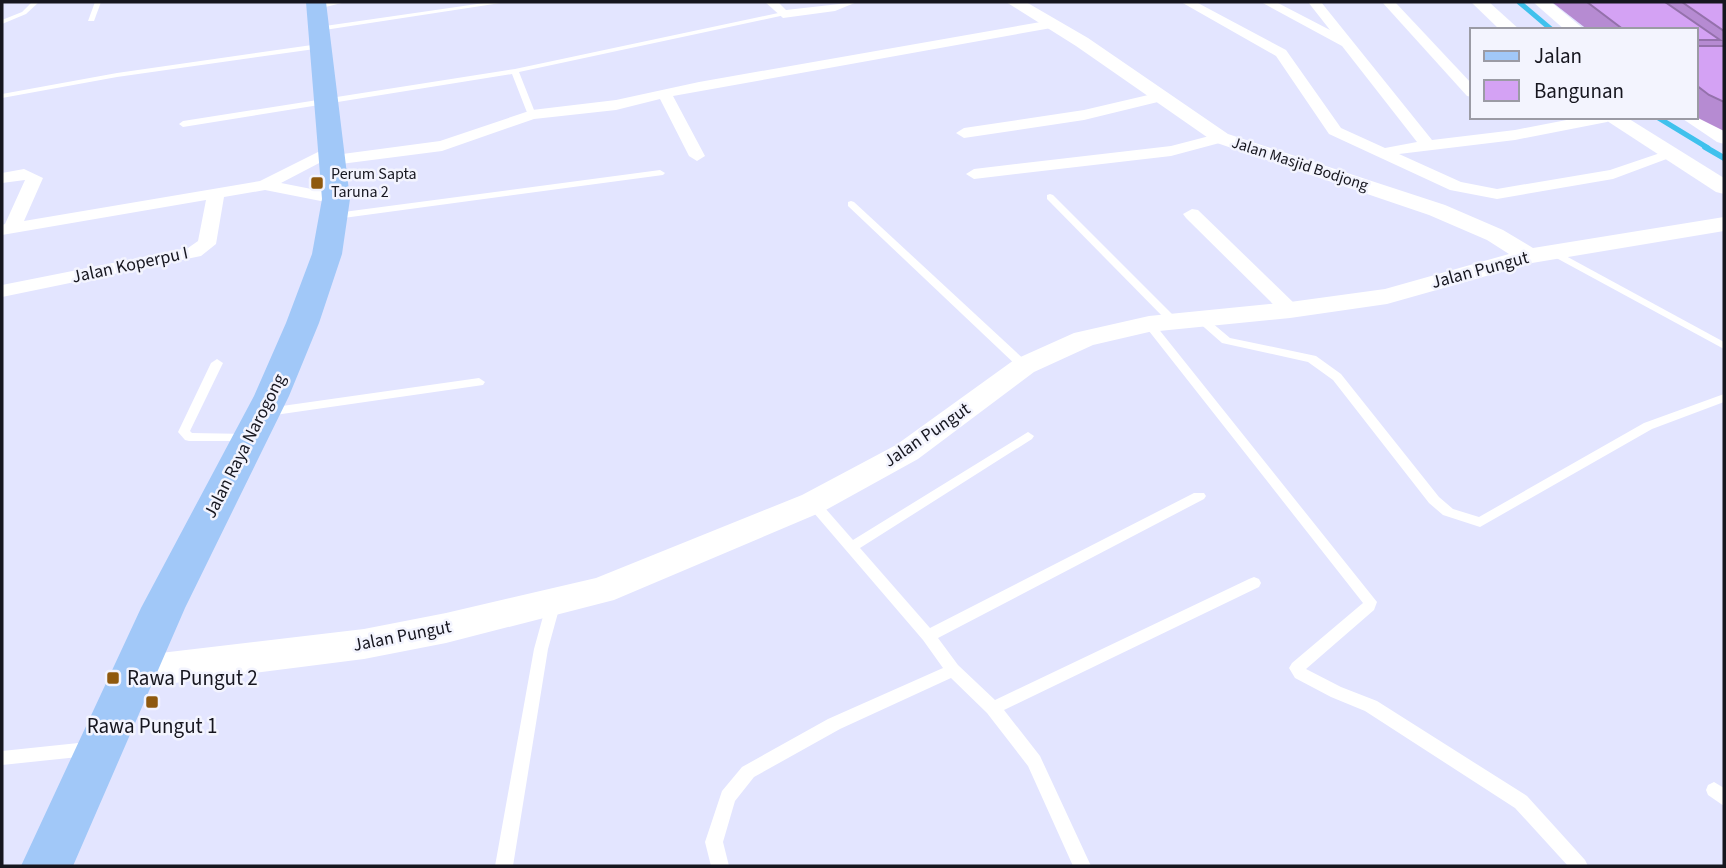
<svg xmlns="http://www.w3.org/2000/svg" width="1726" height="868" font-family="'Source Sans 3',sans-serif">
	<style>
		.lines { fill: none; stroke-linecap: round; stroke-linejoin: round }
		.stream-far1 { stroke: #40c1ed; stroke-width: 5 }
		.stream { stroke: #40c1ed; stroke-width: 6 }
		.service { fill: #fff; fill-rule: evenodd }
		.minor { fill: #fff; fill-rule: evenodd }
		.tertiary { fill: #fff; fill-rule: evenodd }
		.primary { fill: #a1c8f8; fill-rule: evenodd }
		.wall { fill: #b68bd2 }
		.building { fill: #d4a2f4; stroke: #9471ab; stroke-width: 2 }
		.poi-dot { fill: #8f590e; stroke: #f3f4fe; stroke-width: 2.5 }
		.labels { text-anchor: middle; dominant-baseline: central; stroke-width: 5; stroke-linejoin: round; paint-order: stroke }
		.far-street-label { font-size: 16px; fill: #16161f; stroke: #f3f4fe }
		.far-poi-label { font-size: 16px; fill: #16161f; stroke: #f3f4fe; text-anchor: start }
		.street-label { font-size: 18px; fill: #16161f; stroke: #f3f4fe }
		.near-poi-label { font-size: 21px; fill: #16161f; stroke: #f3f4fe; text-anchor: start }
	</style>
	<rect width="100%" height="100%" fill="#e3e5ff"/>
	<g class="lines">
		<g class="stream-far1">
			<path d="M1519,2L1552,30"/>
			<path d="M1657,117L1708,148"/>
		</g>
		<path class="stream" d="M1705,147L1724,158"/>
		<g class="service">
			<path d="M32,2H39L26,14L2,24V20L22,12Z"/>
			<path d="M95,2H101L94,21H88Z"/>
			<path d="M491,2H507L318,31L314,29L318,27Z"/>
			<path d="M783,12L787,14L785,15L519,72L536,115L532,117L528,115L512,74L183,127L179,124L183,121L515,69Z"/>
			<path d="M319,44H322V48L117,77L2,98V94L117,73Z"/>
			<path d="M660,170L665,173L663,175L336,219L331,216L336,213Z"/>
			<path d="M1050,194L1053,195L1177,319L1178,321L1177,323H1169L1047,199V195Z"/>
			<path d="M851,201L854,202L1028,363L1030,366L1028,369H1020L848,206V202Z"/>
			<path d="M1553,249L1724,342V349L1549,254L1548,252Z"/>
			<path d="M1201,316L1205,317L1230,338L1316,356L1341,374L1439,497L1453,509L1479,517L1644,423L1724,394V402L1652,429L1480,527L1443,515L1429,503L1333,380L1308,362L1222,343L1197,321L1196,319L1197,317Z"/>
			<path d="M1149,321L1153,322L1377,602L1374,610L1306,669L1341,687L1377,701L1527,796L1585,860L1588,866H1568L1515,808L1365,711L1331,697L1295,678L1289,668L1292,663L1363,603L1145,326L1144,324L1145,322Z"/>
			<path d="M217,359L223,363L190,431L192,433L248,434L252,435L254,438L252,441H189L185,440L178,432L211,363Z"/>
			<path d="M479,378L485,382L483,385L268,416L262,412L268,408Z"/>
			<path d="M1028,432L1034,436L1032,439L860,548L930,628L1194,493H1204L1206,496L1204,499L938,638L958,665L995,700L1249,579L1254,577L1259,579L1261,583L1259,587L1004,710L1040,756L1091,866H1073L1028,766L987,713L951,678L840,729L754,777L735,801L723,842L729,866H711L705,842L722,791L742,767L828,719L943,668L923,640L808,506L806,503L808,500H818L853,540Z"/>
			<path d="M554,596L559,598L561,602L548,649L513,866H495L534,649L547,602L549,598Z"/>
			<path d="M88,742L94,744L96,749L94,754L88,756L2,765V751Z"/>
			<path d="M1714,782L1724,788V806L1708,795L1706,790L1708,785Z"/>
		</g>
		<g class="minor">
			<path d="M312,2H346L317,9L312,8Z"/>
			<path d="M765,2H778L786,10L857,2L835,11L783,18Z"/>
			<path d="M1181,2H1196L1286,50L1341,128L1385,148L1417,142L1342,46L1261,2H1276L1330,30L1308,2H1321L1432,140L1515,130L1582,117H1615L1607,122L1515,140L1399,154L1461,182L1497,189L1610,170L1672,149L1680,154L1613,179L1497,199L1450,190L1329,134L1276,56Z"/>
			<path d="M1382,2H1395L1472,84V97L1467,96Z"/>
			<path d="M1052,20L1057,21V27L673,96L705,156L697,161L689,156L660,99L616,110L534,119L442,151L333,165L325,160L281,183L342,195L345,199L342,203L336,204L265,190L224,197L216,244L201,256L2,297V285L188,248L198,241L206,200L2,235V225L5,224L25,180L2,183V173L24,169L43,178L24,221L260,181L332,145L340,150L335,155L440,141L532,110L616,100L699,82Z"/>
			<path d="M1161,92L1166,94V100L1084,120L964,138L956,133L964,128L1084,110Z"/>
			<path d="M1221,133L1227,135V141L1171,156L974,179L966,174L974,169L1171,146Z"/>
			<path d="M1192,209L1198,210L1297,306L1300,310L1297,314H1283L1186,218L1183,214Z"/>
		</g>
		<g class="tertiary">
			<path d="M1006,2H1026L1088,38L1228,134L1445,205L1503,230L1533,248L1724,217V231L1532,263L1387,304L1290,318L1149,332L1093,345L1034,372L918,459L824,511L614,600L446,643L364,659L135,688L122,683L117,672L122,661L135,656L364,629L446,613L596,578L802,495L896,445L1014,360L1074,333L1149,316L1290,302L1385,289L1509,254L1487,240L1429,215L1214,142L1076,46Z"/>
			<path d="M1471,2H1489L1520,30H1500Z"/>
			<path d="M1533,2H1551L1585,30H1565Z"/>
			<path d="M1697,113L1724,129V144L1717,142L1680,117H1696Z"/>
			<path d="M1601,117H1626L1724,178V194L1716,192Z"/>
		</g>
		<path class="primary" d="M306,2H326L350,199L342,254L319,323L289,396L185,608L73,866H21L141,608L254,396L286,323L312,254L322,199Z"/>
	</g>
	<path class="wall" d="M1552,2H1724V131L1696,117V30H1588Z"/>
	<g class="building">
		<path d="M1587,2H1665L1720,40H1696V30H1624Z"/>
		<path d="M1682,2H1724V31Z"/>
		<path d="M1696,46H1724V102L1709,95L1696,85Z"/>
	</g>
	<g class="poi-dot">
		<rect x="310" y="176" width="14" height="14" rx="3.5"/>
		<rect x="106" y="671" width="14" height="14" rx="3.5"/>
		<rect x="145" y="695" width="14" height="14" rx="3.5"/>
	</g>
	<g class="labels">
		<g class="far-street-label">
			<text transform="translate(1300 164) rotate(18)">Jalan Masjid Bodjong</text>
		</g>
		<g class="far-poi-label">
			<text x="331" y="174">Perum Sapta<tspan x="331" dy="18">Taruna 2</tspan></text>
		</g>
		<g class="street-label">
			<text transform="translate(130 265) rotate(-12)">Jalan Koperpu I</text>
			<text transform="translate(1480 270) rotate(-15)">Jalan Pungut</text>
			<text transform="translate(927 435) rotate(-34)">Jalan Pungut</text>
			<text transform="translate(245 446) rotate(-63)">Jalan Raya Narogong</text>
			<text transform="translate(402 636) rotate(-11)">Jalan Pungut</text>
		</g>
		<g class="near-poi-label">
			<text x="127" y="678">Rawa Pungut 2</text>
			<text x="152" y="726" text-anchor="middle">Rawa Pungut 1</text>
		</g>
	</g>
	<rect width="1726" height="868" fill="none" stroke="#16161f" stroke-width="7"/>
	<rect x="1470" y="28" width="228" height="91" fill="#f3f4fe" stroke="#9b9ba5" stroke-width="2"/>
	<rect x="1484" y="51" width="35" height="10" fill="#a1c8f8" stroke="#9b9ba5" stroke-width="2"/>
	<text x="1534" y="63" font-size="21" fill="#16161f">Jalan</text>
	<rect x="1484" y="80" width="35" height="21" fill="#d4a2f4" stroke="#9b9ba5" stroke-width="2"/>
	<text x="1534" y="98" font-size="21" fill="#16161f">Bangunan</text>
</svg>
